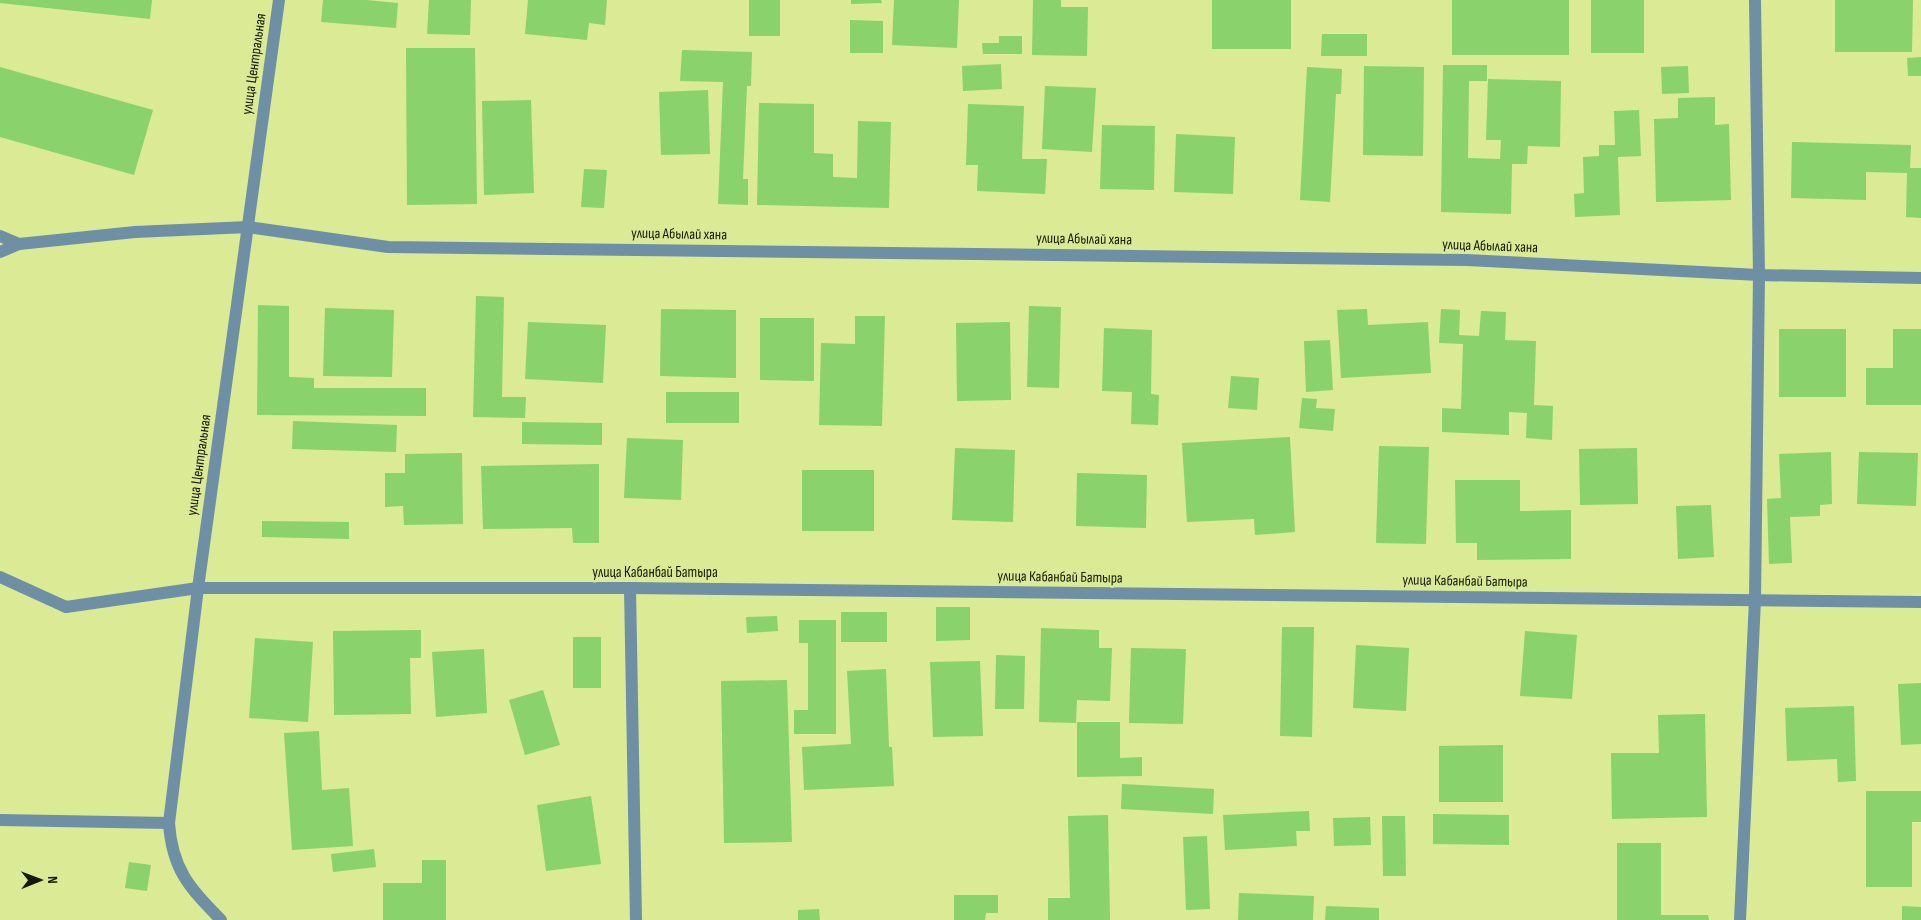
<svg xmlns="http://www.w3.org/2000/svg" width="1921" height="920" font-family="'Sofia Sans Condensed',sans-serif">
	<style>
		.building { fill: #8ad26c }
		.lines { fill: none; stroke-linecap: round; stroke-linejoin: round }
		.minor { stroke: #6e8fa4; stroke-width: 12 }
		.labels { text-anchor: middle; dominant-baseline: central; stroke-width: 5; stroke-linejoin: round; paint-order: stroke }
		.street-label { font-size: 15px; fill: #151900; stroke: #daea95 }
	</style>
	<rect width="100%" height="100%" fill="#daea95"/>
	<g class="building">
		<path d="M0,0H152L150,19L0,3Z"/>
		<path d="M323,0H366L398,3L396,28L321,22Z"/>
		<path d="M429,0H471L470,35L427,34Z"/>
		<path d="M528,0H607L605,25L589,23L587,40L525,34Z"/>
		<rect x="749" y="0" width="31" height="36"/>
		<path d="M851,0H881L882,3L851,4Z"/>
		<path d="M894,0H959L957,48L892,45Z"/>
		<path d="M1033,0H1061V7H1088L1087,56L1032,55Z"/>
		<rect x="1212" y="0" width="79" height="49"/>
		<rect x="1452" y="0" width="117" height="55"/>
		<rect x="1591" y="0" width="53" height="53"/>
		<path d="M1835,0H1913L1912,52H1835Z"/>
		<path d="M850,20L883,21V53H850Z"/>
		<path d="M1322,34H1367V56H1321Z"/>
		<path d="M999,36H1022V54H983L982,43H999Z"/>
		<path d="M406,48H475L477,204L407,205Z"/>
		<path d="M682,50L752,52L751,86H747L743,179H748V205L718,204L723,82L680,81Z"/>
		<path d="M1921,57V76H1908L1907,58Z"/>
		<path d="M1001,64L1002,89L963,91L962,66Z"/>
		<path d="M1443,65H1487V81H1469L1468,158L1500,159L1501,140H1486L1488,79L1561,81L1560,147L1528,146L1527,164H1512L1511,214L1441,212Z"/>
		<path d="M1364,66L1424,67L1423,156L1363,155Z"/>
		<path d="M1688,66L1689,93L1662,94L1661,67Z"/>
		<path d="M0,67L153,110L134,175L0,137Z"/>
		<path d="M1307,67L1342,69L1341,94H1336L1330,202L1300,200Z"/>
		<path d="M1045,86L1096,88L1092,152L1042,149Z"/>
		<path d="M708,90L710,154L661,155L659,92Z"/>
		<path d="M1715,97V125L1729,124L1731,200L1656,202L1654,119L1678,118V98Z"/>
		<path d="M531,100L534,193L484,195L482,101Z"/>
		<path d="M759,103L814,104V153L833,154V177L857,178L858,121L891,122L889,208L757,205Z"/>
		<path d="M968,104L1024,106L1022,159H1047L1045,194L977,191L978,165H966Z"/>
		<path d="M1639,110L1641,156L1618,157L1620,215L1575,217L1574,194L1584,193L1583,157L1599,156V145H1615L1614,111Z"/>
		<path d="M1102,125L1155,126L1154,190L1100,189Z"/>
		<path d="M1176,134L1235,137L1233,194L1174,192Z"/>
		<path d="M1792,142L1911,145L1910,168H1921V218L1906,217L1907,173L1866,172V200L1791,198Z"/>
		<path d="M584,169L607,170L604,208L581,207Z"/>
		<path d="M476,296L504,297L502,397H526L525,418L473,417Z"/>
		<path d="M258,305L289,306V377L314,378V388H426V416L257,415Z"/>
		<path d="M1029,306L1061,307L1059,388L1027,387Z"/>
		<path d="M325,308L394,310L392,377L323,376Z"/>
		<path d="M661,309L736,310V378L660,376Z"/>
		<path d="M1367,309L1368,325L1428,322L1431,373L1341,378L1337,310Z"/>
		<path d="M1441,309L1460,310L1459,335L1479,336L1481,311L1506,312L1505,340L1536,341L1534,405L1553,406L1552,440L1526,438L1527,413L1509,412V435L1442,432V408L1461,409L1463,344L1439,343Z"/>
		<path d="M855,316H885L882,426L819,425L821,343L855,344Z"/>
		<path d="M760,318H814V381L760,380Z"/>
		<path d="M528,322L606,325L603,383L525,379Z"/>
		<path d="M1010,322L1011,400L957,401L956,323Z"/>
		<path d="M1104,328L1152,330L1151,394L1159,395L1158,425L1131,424L1132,392L1102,391Z"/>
		<rect x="1779" y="329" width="67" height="68"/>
		<path d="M1893,329H1921V405H1866V368H1893Z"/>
		<path d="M1330,340L1333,390L1306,392L1304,341Z"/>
		<path d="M1231,376L1259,378L1257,410L1228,408Z"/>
		<rect x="666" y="392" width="73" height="31"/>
		<path d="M1302,398L1317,399L1316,408L1335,409L1333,431L1299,428Z"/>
		<path d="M293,421L397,425L396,452L292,449Z"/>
		<path d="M522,422L602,423V445L522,444Z"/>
		<path d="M1290,437L1295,532L1255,535L1254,519L1187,522L1182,443Z"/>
		<path d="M627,438L683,440L681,500L624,498Z"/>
		<path d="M1379,446L1429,447L1426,544L1376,543Z"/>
		<path d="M955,448L1015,450L1013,522L952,520Z"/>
		<path d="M1637,448L1638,504L1580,505L1579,449Z"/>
		<path d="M1831,452L1832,504L1820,505V516L1790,517L1792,563L1769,564L1767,499L1781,498L1779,454Z"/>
		<path d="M1859,452L1918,453L1916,506L1857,504Z"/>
		<path d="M462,453L463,524L404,525L403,506L385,507V473H405V454Z"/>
		<path d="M599,464V543H573L572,528L483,529L481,466Z"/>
		<rect x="802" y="470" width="72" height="61"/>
		<path d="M1077,473L1147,475L1146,528L1076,526Z"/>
		<path d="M1455,480H1520V511L1571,510V559L1477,560V543H1456Z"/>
		<path d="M1711,505L1714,557L1678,559L1676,506Z"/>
		<path d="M262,521L349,522V539L262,537Z"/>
		<path d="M936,607H970V640L936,641Z"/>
		<rect x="841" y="612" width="46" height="30"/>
		<path d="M777,616L778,631L747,633L746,617Z"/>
		<path d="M799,620H836V734H794V710H808V643H799Z"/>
		<path d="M1282,627H1314L1312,737L1280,736Z"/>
		<path d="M1041,628L1099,630V648H1112L1110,701L1077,700L1076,723L1039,722Z"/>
		<path d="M421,630V658H410L411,714L334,715L333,631Z"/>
		<path d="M1525,631L1577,635L1572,699L1520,696Z"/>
		<rect x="573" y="637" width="28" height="51"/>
		<path d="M255,638L313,642L308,722L249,718Z"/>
		<path d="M1356,645L1409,648L1406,711L1353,708Z"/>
		<path d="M1131,648L1186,649L1183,724L1129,723Z"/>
		<path d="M484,649L487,713L436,717L432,652Z"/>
		<path d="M996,655L1025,656L1024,709H995Z"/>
		<path d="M980,661L983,736L933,737L930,662Z"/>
		<path d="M886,669L889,747H892L894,786L804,790L802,747L851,744L847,671Z"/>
		<path d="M787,680L792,842L724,843L721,681Z"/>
		<path d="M1921,683V744L1901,745L1898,684Z"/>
		<path d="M543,690L560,745L525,755L509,700Z"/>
		<path d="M1854,706L1856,781L1838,782L1837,759L1787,761L1785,708Z"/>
		<path d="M1705,714L1707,817L1612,819L1611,753H1659L1658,715Z"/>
		<path d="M1077,722H1120V758L1142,757V776L1077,777Z"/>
		<path d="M319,731L322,790L349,788L353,846L292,850L284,733Z"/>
		<path d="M1503,745V802H1439V746Z"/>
		<path d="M1122,784L1214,789L1213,814L1121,809Z"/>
		<path d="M1866,791H1921V822H1912V887H1866Z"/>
		<path d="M591,796L601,864L546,871L537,805Z"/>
		<path d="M1309,811L1310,831H1296L1297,846L1225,850L1223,815Z"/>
		<path d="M1433,814L1509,815V845L1433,844Z"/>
		<path d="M1108,815L1110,920H1048V898H1070L1068,816Z"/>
		<path d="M1382,816H1405L1406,876H1383Z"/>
		<path d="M1370,817L1371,845L1334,846L1333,818Z"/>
		<path d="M1207,836L1210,909L1186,910L1183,837Z"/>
		<path d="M1617,843H1661V915H1708L1709,920H1617Z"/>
		<path d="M374,849L376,867L333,872L331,854Z"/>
		<path d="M422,860H446V920H383V883H422Z"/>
		<path d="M129,862L151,865L147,891L125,888Z"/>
		<path d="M1239,893L1314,896L1313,920H1238Z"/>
		<path d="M954,895H998V913H986L985,920H954Z"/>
		<path d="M1326,906L1379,908V920H1325Z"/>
		<path d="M1902,906L1921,907V920H1902Z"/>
		<path d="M819,909L820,920H798V910Z"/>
	</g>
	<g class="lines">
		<g class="minor">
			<path d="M0,236L19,244"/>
			<path d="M0,252L19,244L135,232L248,227L388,247L1467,260L1759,275L1921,278"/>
			<path d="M0,577L66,607L198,588H630L1921,602"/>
			<path d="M630,588L636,920"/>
			<path d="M0,820L169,823"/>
			<path d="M221,920C190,888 172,870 169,823L198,588L279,0"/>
			<path d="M1740,920L1755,600L1759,275L1755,0"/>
		</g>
	</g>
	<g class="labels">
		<g class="street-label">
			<text transform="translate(254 64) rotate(-82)">улица Центральная</text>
			<text transform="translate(679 234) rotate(1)">улица Абылай хана</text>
			<text transform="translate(1084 239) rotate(1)">улица Абылай хана</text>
			<text transform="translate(1490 246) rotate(2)">улица Абылай хана</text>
			<text transform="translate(199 465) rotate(-82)">улица Центральная</text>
			<text x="655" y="572">улица Кабанбай Батыра</text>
			<text transform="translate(1060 577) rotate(1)">улица Кабанбай Батыра</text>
			<text transform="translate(1465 581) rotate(1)">улица Кабанбай Батыра</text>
		</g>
	</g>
	<g transform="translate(40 880) rotate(89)" stroke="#daea95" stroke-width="4" paint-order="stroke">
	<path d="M0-4L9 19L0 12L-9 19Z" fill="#151900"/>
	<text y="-8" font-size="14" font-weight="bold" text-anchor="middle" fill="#151900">N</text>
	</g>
</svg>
